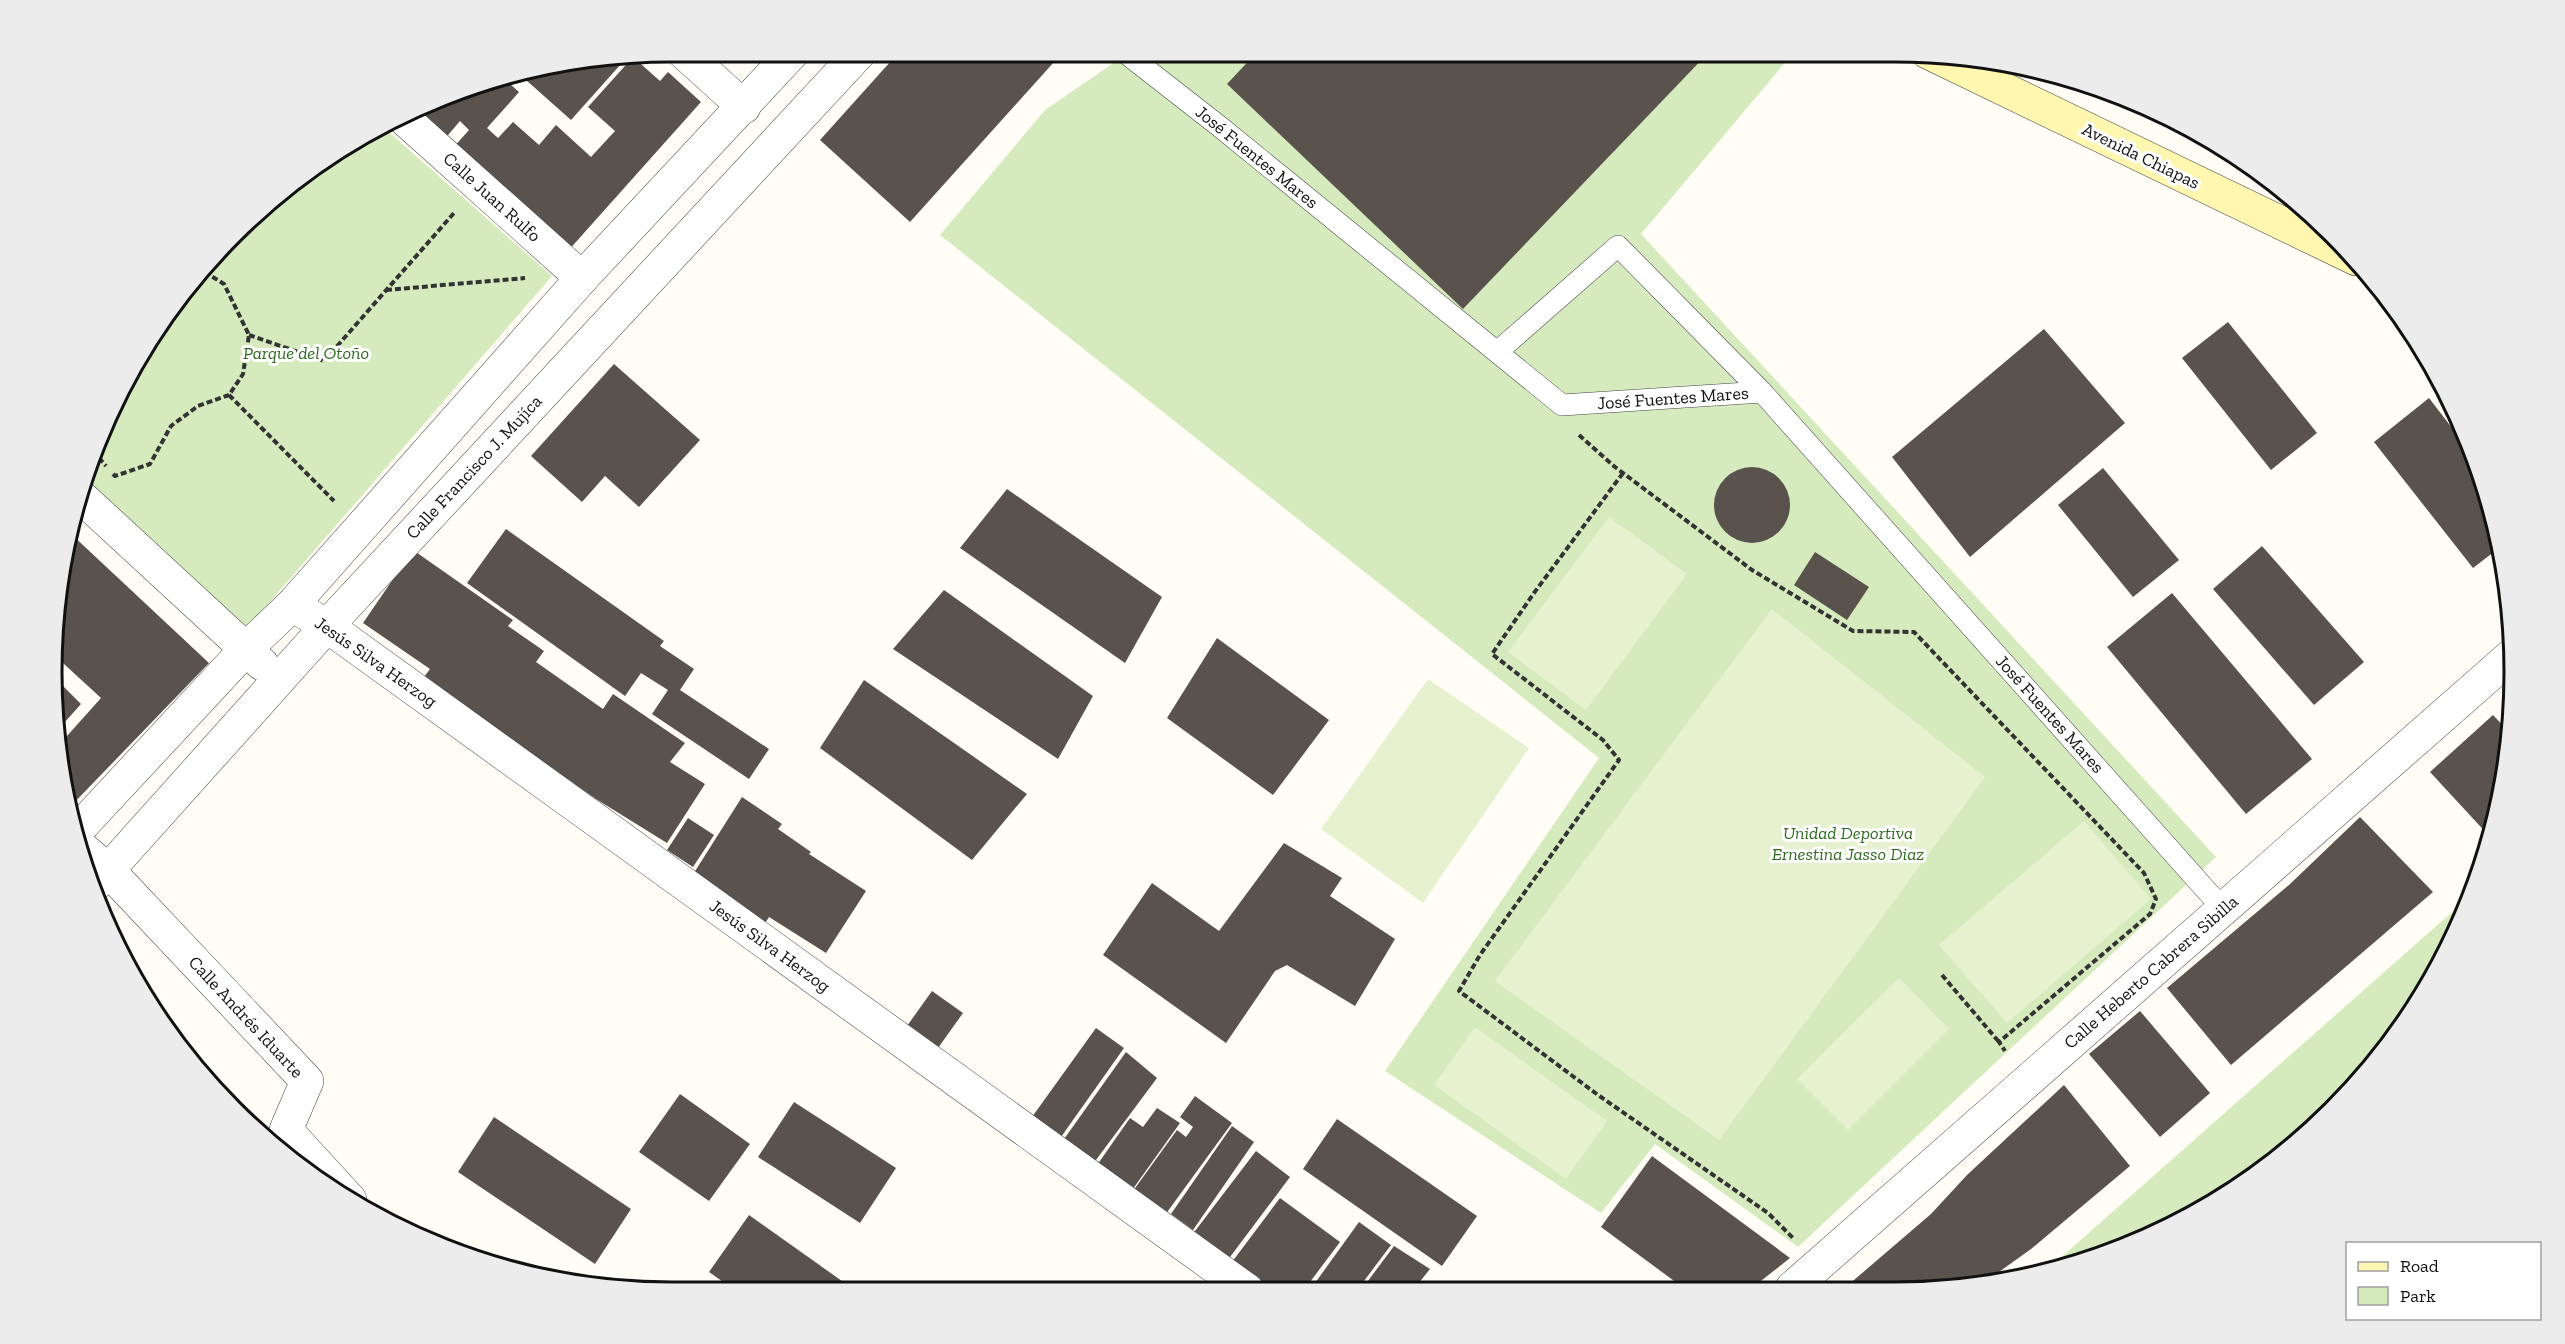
<svg xmlns="http://www.w3.org/2000/svg" width="2565" height="1344" font-family="'Zilla Slab',serif">
	<style>
		.green { fill: #d5ebbd }
		.pitch { fill: #e6f2cf }
		.building { fill: #5a524d }
		.lines { fill: none; stroke-linecap: round; stroke-linejoin: round }
		.lane-casing { stroke: #444; stroke-width: 22 }
		.street-casing { stroke: #444; stroke-width: 34 }
		.secondary-casing { stroke: #333; stroke-width: 34 }
		.path { stroke: #333; stroke-width: 4; stroke-dasharray: 6 3; stroke-linecap: butt }
		.lane { stroke: #fff; stroke-width: 21 }
		.street { stroke: #fff; stroke-width: 33 }
		.secondary { stroke: #fff6b0; stroke-width: 33 }
		.labels { text-anchor: middle; dominant-baseline: central; stroke-width: 6; stroke-linejoin: round; paint-order: stroke }
		.street-label { font-size: 18px; fill: #111; stroke: #fff }
		.park-label { font-size: 18px; font-style: italic; fill: #2f6b1f; stroke: #fff }
		.rim { fill: none; stroke: #111; stroke-width: 3 }
	</style>
	<rect width="100%" height="100%" fill="#fffdf5"/>
	<g class="green">
		<path d="M1131,51L1794,52L1641,234L2216,857L1798,1247L1655,1144L1601,1213L1385,1071L1599,758L940,235L1045,110Z"/>
		<path d="M381,125L552,276L242,634L81,485C108,406 149,325 205,262C222,244 241,229 259,212C295,178 336,146 381,125Z"/>
		<path d="M2468,898L2450,947L2360,1081L2271,1165L2131,1246L2049,1268Z"/>
	</g>
	<g class="pitch">
		<path d="M1609,517L1687,574L1586,710L1508,652Z"/>
		<path d="M1772,609L1985,777L1719,1140L1495,981Z"/>
		<path d="M1428,679L1529,748L1423,903L1321,829Z"/>
		<path d="M2084,821L2151,899L2007,1023L1939,945Z"/>
		<path d="M1899,978L1949,1029L1848,1130L1797,1079Z"/>
		<path d="M1475,1027L1607,1121L1566,1179L1434,1085Z"/>
	</g>
	<g class="building">
		<path d="M900,51H1043L1054,62L910,222L820,140Z"/>
		<path d="M1257,52H1709L1463,309L1227,84Z"/>
		<path d="M629,55L571,120L517,72L551,63Z"/>
		<path d="M633,57L660,81L668,72L701,102L567,252L452,149L469,130L460,121L443,141L411,112L472,84L501,76L519,92L487,128L498,138L513,122L539,145L556,125L591,157L615,131L588,107Z"/>
		<path d="M2228,322L2317,433L2271,470L2182,358Z"/>
		<path d="M2044,329L2125,423L1970,557L1892,457Z"/>
		<path d="M614,364L700,440L639,507L605,476L582,502L531,456Z"/>
		<path d="M2429,398L2472,454L2481,473L2499,548L2473,568L2374,442Z"/>
		<circle cx="1752" cy="505" r="38"/>
		<path d="M2103,468L2179,560L2133,597L2058,505Z"/>
		<path d="M1007,489L1162,597L1125,663L960,548Z"/>
		<path d="M506,529L664,641L660,646L694,669L680,690L769,749L749,779L652,714L668,690L641,673L625,696L467,583Z"/>
		<path d="M69,532L209,663L68,809L58,746L101,698L52,653V631Z"/>
		<path d="M2262,546L2364,662L2314,705L2213,589Z"/>
		<path d="M413,550L513,620L508,626L544,651L536,662L603,709L613,694L685,743L670,762L705,784L667,843L596,799L492,726L421,681L430,669L363,623Z"/>
		<path d="M1815,552L1869,587L1847,620L1794,585Z"/>
		<path d="M944,590L1093,696L1058,759L893,649Z"/>
		<path d="M2172,593L2312,759L2246,814L2107,647Z"/>
		<path d="M1217,638L1329,720L1273,795L1167,718Z"/>
		<path d="M52,675L81,704L56,732L52,713Z"/>
		<path d="M864,680L1027,794L972,860L820,748Z"/>
		<path d="M2493,715L2509,732L2491,838L2430,772Z"/>
		<path d="M742,797L782,824L778,829L811,852L809,854L866,891L826,953L769,917L764,925L692,876Z"/>
		<path d="M2360,817L2433,892L2231,1065L2167,988L2289,885Z"/>
		<path d="M688,818L714,835L693,867L667,850Z"/>
		<path d="M1284,843L1342,878L1330,896L1395,939L1355,1006L1287,965L1275,971L1226,1043L1103,955L1152,883L1219,931Z"/>
		<path d="M932,991L963,1013L938,1048L907,1026Z"/>
		<path d="M2140,1011L2210,1093L2160,1137L2089,1054Z"/>
		<path d="M1096,1028L1124,1048L1061,1137L1032,1117Z"/>
		<path d="M1126,1052L1157,1078L1093,1164L1062,1142Z"/>
		<path d="M2064,1085L2130,1166L2031,1249L1978,1287L1848,1288L1847,1286L1931,1214L1967,1175Z"/>
		<path d="M680,1094L750,1144L709,1201L639,1152Z"/>
		<path d="M1195,1096L1232,1123L1165,1215L1133,1191L1177,1130L1186,1137L1193,1127L1180,1117Z"/>
		<path d="M794,1102L896,1168L860,1223L758,1157Z"/>
		<path d="M1157,1108L1180,1123L1130,1193L1095,1168L1130,1118L1143,1127Z"/>
		<path d="M494,1117L631,1209L595,1264L458,1172Z"/>
		<path d="M1337,1119L1477,1216L1442,1266L1303,1169Z"/>
		<path d="M1232,1126L1254,1142L1193,1230L1171,1214Z"/>
		<path d="M1256,1151L1290,1177L1227,1261L1192,1235Z"/>
		<path d="M1652,1156L1790,1258L1752,1288L1685,1289L1601,1227Z"/>
		<path d="M1280,1198L1340,1242L1304,1290H1270L1232,1262Z"/>
		<path d="M749,1215L856,1291H736L709,1272Z"/>
		<path d="M1359,1222L1391,1245L1358,1289L1310,1290Z"/>
		<path d="M1394,1246L1430,1269L1414,1289H1362Z"/>
	</g>
	<g class="lines">
		<defs>
			<g id="lane">
				<path d="M1123,51L1219,126L1562,405L1762,392L2223,909"/>
				<path d="M1497,352L1618,246L1762,392"/>
			</g>
			<g id="street">
				<path d="M682,51L744,107"/>
				<path d="M401,116L582,278"/>
				<path d="M78,494L262,664"/>
				<path d="M292,605L327,626L1247,1290"/>
				<path d="M73,835L246,649L292,605L582,278L794,51"/>
				<path d="M76,843L109,871L307,1081L286,1130L350,1200"/>
				<path d="M93,887L327,626L861,51"/>
				<path d="M1792,1288L2511,656"/>
			</g>
			<path id="secondary" d="M1927,52L2356,259"/>
		</defs>
		<use href="#lane" class="lane-casing"/>
		<use href="#street" class="street-casing"/>
		<use href="#secondary" class="secondary-casing"/>
		<g class="path">
			<path d="M386,290L525,278"/>
			<path d="M249,335L324,361L454,213"/>
			<path d="M229,395L334,501"/>
			<path d="M1579,435L1615,467L1752,570L1853,631L1914,632L2144,873L2156,899L2150,914L1999,1042L2005,1051"/>
			<path d="M93,451L106,466"/>
			<path d="M1623,473L1534,593L1492,654L1603,740L1619,760L1480,955L1459,991L1598,1095L1768,1213L1793,1238"/>
			<path d="M113,474L115,476L150,464L171,426L198,406L229,395L243,374L249,335L224,284L200,269"/>
			<path d="M1942,975L1999,1042"/>
		</g>
		<use href="#lane" class="lane"/>
		<use href="#street" class="street"/>
		<use href="#secondary" class="secondary"/>
	</g>
	<g class="labels">
		<g class="street-label">
			<text transform="translate(2141 156) rotate(26)">Avenida Chiapas</text>
			<text transform="translate(1257 157) rotate(39)">José Fuentes Mares</text>
			<text transform="translate(492 197) rotate(42)">Calle Juan Rulfo</text>
			<text transform="translate(1673 398) rotate(-4)">José Fuentes Mares</text>
			<text transform="translate(474 467) rotate(-47)">Calle Francisco J. Mujíca</text>
			<text transform="translate(376 662) rotate(35)">Jesús Silva Herzog</text>
			<text transform="translate(2050 714) rotate(48)">José Fuentes Mares</text>
			<text transform="translate(770 946) rotate(36)">Jesús Silva Herzog</text>
			<text transform="translate(2151 972) rotate(-41)">Calle Heberto Cabrera Sibilla</text>
			<text transform="translate(246 1017) rotate(47)">Calle Andrés Iduarte</text>
		</g>
		<g class="park-label">
			<text x="306" y="353">Parque del Otoño</text>
			<text x="1848" y="833">Unidad Deportiva<tspan x="1848" dy="21">Ernestina Jasso Diaz</tspan></text>
		</g>
	</g>
	<path d="M0 0H2565V1344H0ZM672 62H1894A610 610 0 0 1 2504 672V672A610 610 0 0 1 1894 1282H672A610 610 0 0 1 62 672V672A610 610 0 0 1 672 62Z" fill="#ececec" fill-rule="evenodd"/>
	<path class="rim" d="M672 62H1894A610 610 0 0 1 2504 672V672A610 610 0 0 1 1894 1282H672A610 610 0 0 1 62 672V672A610 610 0 0 1 672 62Z"/>
	<rect x="2346" y="1242" width="195" height="78" fill="#ffffff" stroke="#a0a0a0" stroke-width="1.5"/>
	<rect x="2358" y="1262" width="30" height="9" fill="#fff6b0" stroke="#a0a0a0" stroke-width="1.5"/>
	<text x="2400" y="1272" font-size="18" fill="#111111">Road</text>
	<rect x="2358" y="1287" width="30" height="18" fill="#d5ebbd" stroke="#a0a0a0" stroke-width="1.5"/>
	<text x="2400" y="1302" font-size="18" fill="#111111">Park</text>
</svg>
